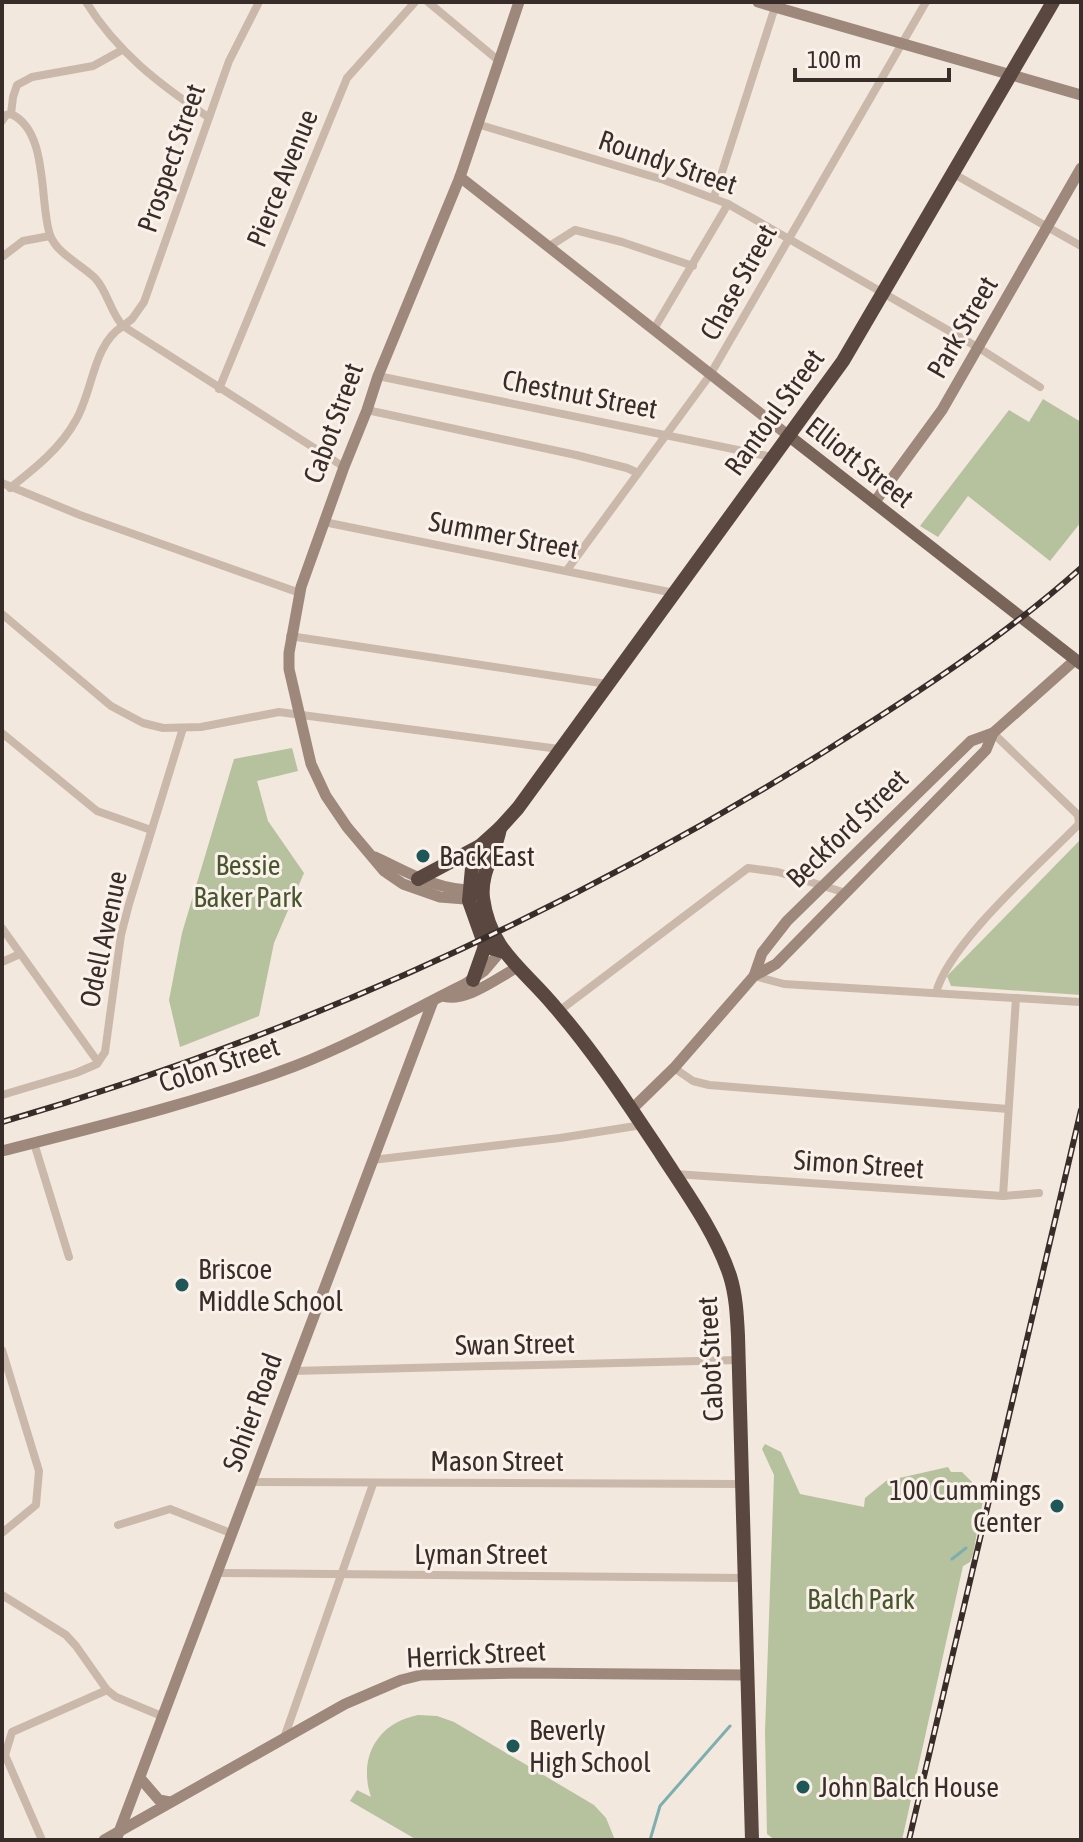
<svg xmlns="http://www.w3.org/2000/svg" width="1083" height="1842" font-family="'Asap Condensed',sans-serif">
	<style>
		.green { fill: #b6c19e }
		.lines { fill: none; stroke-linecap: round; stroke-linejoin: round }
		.stream { stroke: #7dafaf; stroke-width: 3 }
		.street { stroke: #cab8aa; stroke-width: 8 }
		.secondary { stroke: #9e877b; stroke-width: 11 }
		.primary { stroke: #79645a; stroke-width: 12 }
		.highway { stroke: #594740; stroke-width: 14 }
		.rail-casing { stroke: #382d29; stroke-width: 6 }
		.rail { stroke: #faf2ea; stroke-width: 3; stroke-dasharray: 9; stroke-linecap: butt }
		.poi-dot { fill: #1f5759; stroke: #faf2ea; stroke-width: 3 }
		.labels { text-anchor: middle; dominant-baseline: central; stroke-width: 6; stroke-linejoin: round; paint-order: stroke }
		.street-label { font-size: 28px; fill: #382d29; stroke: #faf2ea }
		.poi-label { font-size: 28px; fill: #382d29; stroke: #faf2ea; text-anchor: start }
		.park-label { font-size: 28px; fill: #48562d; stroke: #faf2ea }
	</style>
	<rect width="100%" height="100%" fill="#f2e8de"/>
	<g class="green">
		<path d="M1043,399L1081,422V522L1050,561L968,496L938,537L920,526L1009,410L1029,422Z"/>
		<path d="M292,748L298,771L257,781L268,821L304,873L274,943L259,1016L180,1047L169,1000L182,933L234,759Z"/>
		<path d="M1081,839V995L951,986L947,976Z"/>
		<path d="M765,1444L781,1452L800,1494L864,1507L865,1498L886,1481L948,1467L951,1472H962L980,1490L983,1500L973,1554L970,1562L963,1566L902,1840H775L767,1834L765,1732L774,1475L762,1449Z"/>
		<path d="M418,1715L437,1716L454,1722L594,1805L606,1818L615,1840H417L350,1801L357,1790L371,1797C358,1758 377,1723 418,1715Z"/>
	</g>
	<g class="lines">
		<g class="stream">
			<path d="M952,1559L966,1548"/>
			<path d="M650,1840L660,1806L730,1726"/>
		</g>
		<g class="street">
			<path d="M86,2C117,52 159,84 208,117"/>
			<path d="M259,2L229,61L144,302L132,319L123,326L344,467"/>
			<path d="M428,2L499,61"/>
			<path d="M11,114L13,97L17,85L32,77L93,66L122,50"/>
			<path d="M2,121L6,115L11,114C49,131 39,202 50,235C57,254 81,264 95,278C108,292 110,312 123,326C93,344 93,391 76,420C61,448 34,469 10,488"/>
			<path d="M477,124L664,180L728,204L979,348L1040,387"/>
			<path d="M954,174L1081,246"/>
			<path d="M714,197L775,7"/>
			<path d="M548,247L575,230L622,242L693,266"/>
			<path d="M2,257L23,241L50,236"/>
			<path d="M654,329L728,204"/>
			<path d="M378,376L772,457"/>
			<path d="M219,389L347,78L415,2"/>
			<path d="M367,410L576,455L627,468L638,473"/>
			<path d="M2,483L80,515L300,593"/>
			<path d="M324,522L674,593"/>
			<path d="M567,570L710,375L926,2"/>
			<path d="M2,614L111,706L143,723L163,728L201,727L279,712L559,749"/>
			<path d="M290,636L607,684"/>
			<path d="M2,733L97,811L151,830"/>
			<path d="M2,928L98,1062"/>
			<path d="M2,962L20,954"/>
			<path d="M754,976L784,984L1080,1002"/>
			<path d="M936,993C948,944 1042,862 1079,824L1078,815L993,733"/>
			<path d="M559,1011L748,868L778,872L846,893"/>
			<path d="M674,1068L693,1081L709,1085L1008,1109"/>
			<path d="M2,1095L76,1073L97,1064L105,1052L121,935L129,904L183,728"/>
			<path d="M34,1143L69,1257"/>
			<path d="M372,1160L560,1138L642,1125"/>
			<path d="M675,1174L1003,1196L1039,1193"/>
			<path d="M1003,1196L1016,998"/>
			<path d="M2,1350L39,1471L36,1505L2,1533"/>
			<path d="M292,1371L738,1360"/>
			<path d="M252,1482L741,1484"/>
			<path d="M118,1525L170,1509L233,1534"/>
			<path d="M219,1573L743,1578"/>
			<path d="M2,1595L66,1635L76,1646L107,1690L116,1697L164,1717"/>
			<path d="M284,1738L373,1484"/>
			<path d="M42,1840L5,1755L12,1732L107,1690"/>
		</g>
		<g class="secondary">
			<path d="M758,2L1081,95"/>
			<path d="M460,177L789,436"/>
			<path d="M874,503L942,410L1081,168"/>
			<path d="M375,857C408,872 437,891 475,890"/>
			<path d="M477,900L440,897L403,884L384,871L347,827L326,796L311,764L289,669V653L301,587L344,467L367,410L378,376L460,177L519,2"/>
			<path d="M754,976L762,953L787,921L971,741L993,733"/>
			<path d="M442,996C466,1003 497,978 518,967"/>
			<path d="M633,1108L674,1068L754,976L776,964L986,750L993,733L1075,660"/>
			<path d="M2,1151C100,1126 200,1102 295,1066C354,1043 409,1012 465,984L484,971L501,951"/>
			<path d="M140,1778L159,1800L170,1802"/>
			<path d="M104,1840L345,1704L401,1680L421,1675L521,1673L747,1675"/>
			<path d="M116,1840L433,1001"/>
		</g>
		<path class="primary" d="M789,436L1081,664"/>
		<g class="highway">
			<path d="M500,828C496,853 480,872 483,898C490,951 524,969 555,1007C595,1053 628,1104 662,1155C686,1192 716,1233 730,1276C736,1295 737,1316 738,1336L752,1840"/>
			<path d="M418,879L480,846"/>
			<path d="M501,951L485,946L469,901L472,868L480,846L500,828L518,808L843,361L1053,2"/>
			<path d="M473,980L485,946"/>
		</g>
		<defs>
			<g id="rail">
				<path d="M2,1122C293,1037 570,911 827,750C914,695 1004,637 1081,568"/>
				<path d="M909,1840L1081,1110"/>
			</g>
		</defs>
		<use href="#rail" class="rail-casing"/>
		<use href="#rail" class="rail"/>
	</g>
	<g class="poi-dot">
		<circle cx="423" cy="856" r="8"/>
		<circle cx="182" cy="1285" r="8"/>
		<circle cx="1057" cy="1506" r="8"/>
		<circle cx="513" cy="1746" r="8"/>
		<circle cx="803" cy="1787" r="8"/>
	</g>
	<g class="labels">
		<g class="street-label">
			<text transform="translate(171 158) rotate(-71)">Prospect Street</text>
			<text transform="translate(668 162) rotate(19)">Roundy Street</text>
			<text transform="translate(282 178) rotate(-68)">Pierce Avenue</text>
			<text transform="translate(738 282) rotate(-61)">Chase Street</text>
			<text transform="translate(962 327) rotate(-60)">Park Street</text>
			<text transform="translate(580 394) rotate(11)">Chestnut Street</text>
			<text transform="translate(774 412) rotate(-54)">Rantoul Street</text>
			<text transform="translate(333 423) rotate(-70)">Cabot Street</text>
			<text transform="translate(860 462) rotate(38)">Elliott Street</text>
			<text transform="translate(504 535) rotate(11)">Summer Street</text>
			<text transform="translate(847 828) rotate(-44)">Beckford Street</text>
			<text transform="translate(103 939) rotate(-78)">Odell Avenue</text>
			<text transform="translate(219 1064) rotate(-18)">Colon Street</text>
			<text transform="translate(859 1164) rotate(4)">Simon Street</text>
			<text transform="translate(515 1344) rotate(-1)">Swan Street</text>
			<text transform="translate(710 1359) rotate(-93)">Cabot Street</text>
			<text transform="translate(252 1412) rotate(-70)">Sohier Road</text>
			<text x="497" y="1461">Mason Street</text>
			<text x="481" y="1554">Lyman Street</text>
			<text transform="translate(476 1654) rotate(-3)">Herrick Street</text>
		</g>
		<g class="poi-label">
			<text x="439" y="856">Back East</text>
			<text x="198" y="1269">Briscoe<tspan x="198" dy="32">Middle School</tspan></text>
			<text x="1041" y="1490" text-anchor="end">100 Cummings<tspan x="1041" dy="32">Center</tspan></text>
			<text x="529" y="1730">Beverly<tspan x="529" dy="32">High School</tspan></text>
			<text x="819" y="1787">John Balch House</text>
		</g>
		<g class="park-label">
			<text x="248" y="865">Bessie<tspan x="248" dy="32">Baker Park</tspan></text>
			<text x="861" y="1599">Balch Park</text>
		</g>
	</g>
	<rect width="1083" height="1842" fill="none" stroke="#382d29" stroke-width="8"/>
	<path d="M795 68v12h154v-12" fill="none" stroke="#382d29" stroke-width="4"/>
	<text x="807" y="68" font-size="24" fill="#382d29" stroke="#faf2ea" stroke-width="6" paint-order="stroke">100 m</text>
</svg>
